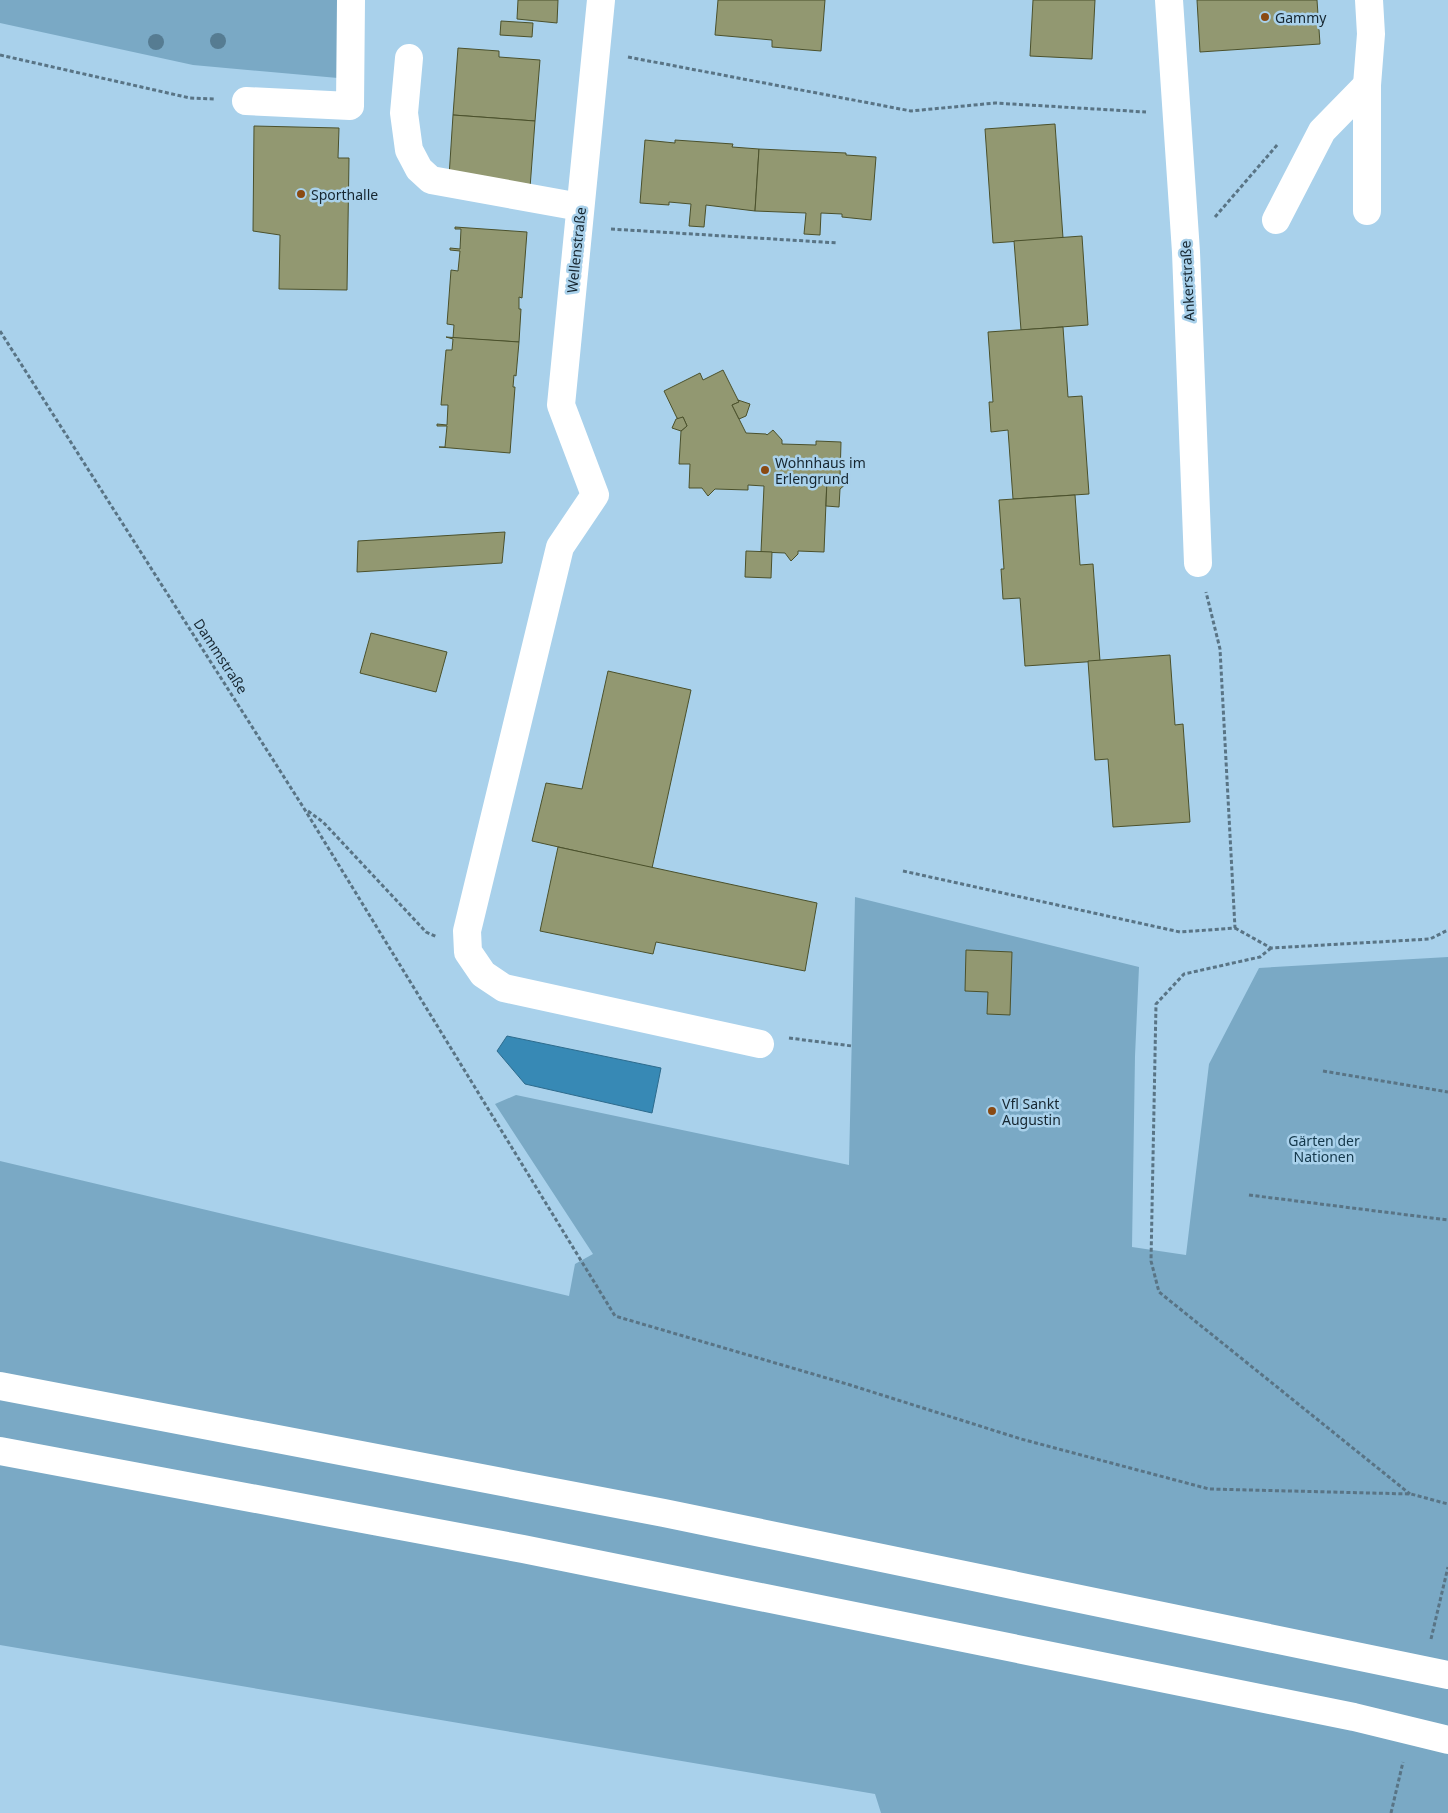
<svg xmlns="http://www.w3.org/2000/svg" width="1448" height="1813" font-family="'Noto Sans',sans-serif">
	<style>
		.green { fill: #7aa9c5 }
		.water { fill: #3789b5; stroke: #2d6b8d }
		.building { fill: #929871; stroke: #4b512c }
		.lines { fill: none; stroke-linecap: round; stroke-linejoin: round }
		.path { stroke: #597485; stroke-width: 3; stroke-dasharray: 4 2.5; stroke-linecap: butt }
		.minor { stroke: #fff; stroke-width: 28 }
		.highway { stroke: #fff; stroke-width: 28 }
		.tree { fill: #567c92 }
		.poi-dot { fill: #8a4a12; stroke: #a9d1eb; stroke-width: 2 }
		.labels { text-anchor: middle; dominant-baseline: central; stroke-width: 5; stroke-linejoin: round; paint-order: stroke }
		.poi-label { font-size: 14px; fill: #162630; stroke: #a9d1eb; text-anchor: start }
		.street-label { font-size: 14px; fill: #162630; stroke: #a9d1eb }
		.park-label { font-size: 14px; fill: #13374a; stroke: #a9d1eb }
	</style>
	<rect width="100%" height="100%" fill="#a9d1eb"/>
	<g class="green">
		<path d="M0,0H338V78L193,65L0,23Z"/>
		<path d="M855,897L1139,967L1135,1056L1132,1247L1186,1255L1209,1064L1259,968L1448,957V1813H881L875,1794L0,1645V1161L569,1296L575,1264L593,1254L495,1104L516,1095L849,1165Z"/>
	</g>
	<path class="water" d="M507,1036L661,1068L652,1113L525,1084L497,1051Z"/>
	<g class="building">
		<path d="M518,0H558L557,23L517,19Z"/>
		<path d="M718,0H825L821,51L772,47V40L715,35Z"/>
		<path d="M1033,0H1095L1092,59L1030,56Z"/>
		<path d="M1197,0H1317L1320,44L1200,52Z"/>
		<path d="M501,21L533,23L532,37L500,35Z"/>
		<path d="M458,48L499,51V57L540,60L535,121L453,115Z"/>
		<path d="M453,115L535,121L530,188L449,177Z"/>
		<path d="M1055,124L1063,238L993,243L985,129Z"/>
		<path d="M254,126L339,128L338,158H349L347,290L279,289L280,235L253,231Z"/>
		<path d="M645,140L675,143V140L733,144L732,147L759,149L755,211L706,205L704,227L689,226L691,204L669,202V205L640,203Z"/>
		<path d="M759,149L846,153V155L876,157L871,220L842,217V214L821,213L820,235L804,234L806,213L755,211Z"/>
		<path d="M455,227L527,232L522,298L519,297V309H521L519,342L453,338L454,325L447,324L451,270L458,271L460,251L450,250V248L460,249L461,229H455Z"/>
		<path d="M1082,236L1088,325L1021,330L1014,241Z"/>
		<path d="M1063,327L1068,397L1082,396L1089,494L1013,499L1008,430L991,432L989,402H993L988,332Z"/>
		<path d="M446,337L519,342L516,376L514,375L513,387H515L510,453L439,447H445L447,426H437V424L447,425L448,405H441L446,350H452L453,339Z"/>
		<path d="M723,370L739,402L732,405L746,433L766,434L767,435L773,430L782,440V444L816,445V441L841,442L840,478H827L824,552L798,551V554L791,561L785,553L761,552L764,486L748,485V490L715,489L708,496L702,488H689L690,464H679L681,431L687,426L683,417L679,419L677,418L664,391L700,373L703,380Z"/>
		<path d="M738,400L750,404L746,416L739,419L732,405L739,402Z"/>
		<path d="M683,417L687,426L681,431L672,428L676,419Z"/>
		<path d="M840,476L847,483L840,489L839,507L826,506L827,478H840Z"/>
		<path d="M1075,495L1080,565L1093,564L1100,661L1025,666L1020,598L1003,599L1001,569H1004L999,500Z"/>
		<path d="M505,532L502,563L357,572L358,541Z"/>
		<path d="M746,551L772,552L771,578L745,577Z"/>
		<path d="M371,633L447,652L436,692L360,673Z"/>
		<path d="M1170,655L1175,725L1183,724L1190,822L1113,827L1108,759L1095,760L1088,661Z"/>
		<path d="M608,671L691,690L652,868L532,841L546,783L582,789Z"/>
		<path d="M558,847L817,903L805,971L656,942L653,954L540,931Z"/>
		<path d="M966,950L1012,952L1010,1015L987,1014L988,992L965,991Z"/>
	</g>
	<g class="lines">
		<g class="path">
			<path d="M0,55L190,98L215,99"/>
			<path d="M628,57L911,111L995,103L1146,112"/>
			<path d="M1215,217L1278,144"/>
			<path d="M611,229L838,243"/>
			<path d="M0,331L305,810L615,1316L847,1384L1021,1439L1209,1489L1411,1494L1448,1504"/>
			<path d="M308,811L323,822L426,932L437,937"/>
			<path d="M903,871L1180,932L1235,928L1220,649L1206,592"/>
			<path d="M1235,928L1271,948L1430,939L1448,930"/>
			<path d="M1271,948L1260,957L1184,974L1156,1004L1151,1261L1159,1292L1410,1494"/>
			<path d="M789,1038L852,1046"/>
			<path d="M1323,1071L1448,1092"/>
			<path d="M1249,1195L1448,1220"/>
			<path d="M1431,1639L1448,1567"/>
			<path d="M1391,1813L1403,1762"/>
		</g>
		<g class="minor">
			<path d="M601,0L561,405L595,495L560,547L467,931L468,952L483,974L504,988L760,1044"/>
			<path d="M1169,0L1186,252L1198,563"/>
			<path d="M409,58L404,113L409,150L419,169L431,180L580,207"/>
			<path d="M246,101L350,106L351,0"/>
			<path d="M1367,211V85L1371,34L1369,0"/>
			<path d="M1276,220L1322,131L1367,85"/>
		</g>
		<g class="highway">
			<path d="M0,1386L664,1513L1448,1675"/>
			<path d="M0,1451L523,1549L1354,1717L1448,1740"/>
		</g>
	</g>
	<g class="tree">
		<circle cx="218" cy="41" r="8"/>
		<circle cx="156" cy="42" r="8"/>
	</g>
	<g class="poi-dot">
		<circle cx="1265" cy="17" r="5"/>
		<circle cx="301" cy="194" r="5"/>
		<circle cx="765" cy="470" r="5"/>
		<circle cx="992" cy="1111" r="5"/>
	</g>
	<g class="labels">
		<g class="poi-label">
			<text x="1275" y="17">Gammy</text>
			<text x="311" y="194">Sporthalle</text>
			<text x="775" y="462">Wohnhaus im<tspan x="775" dy="16">Erlengrund</tspan></text>
			<text x="1002" y="1103">Vfl Sankt<tspan x="1002" dy="16">Augustin</tspan></text>
		</g>
		<g class="street-label">
			<text transform="translate(576 250) rotate(-84)">Wellenstraße</text>
			<text transform="translate(1187 281) rotate(-93)">Ankerstraße</text>
			<text transform="translate(221 656) rotate(57)">Dammstraße</text>
		</g>
		<g class="park-label">
			<text x="1324" y="1140">Gärten der<tspan x="1324" dy="16">Nationen</tspan></text>
		</g>
	</g>
</svg>
